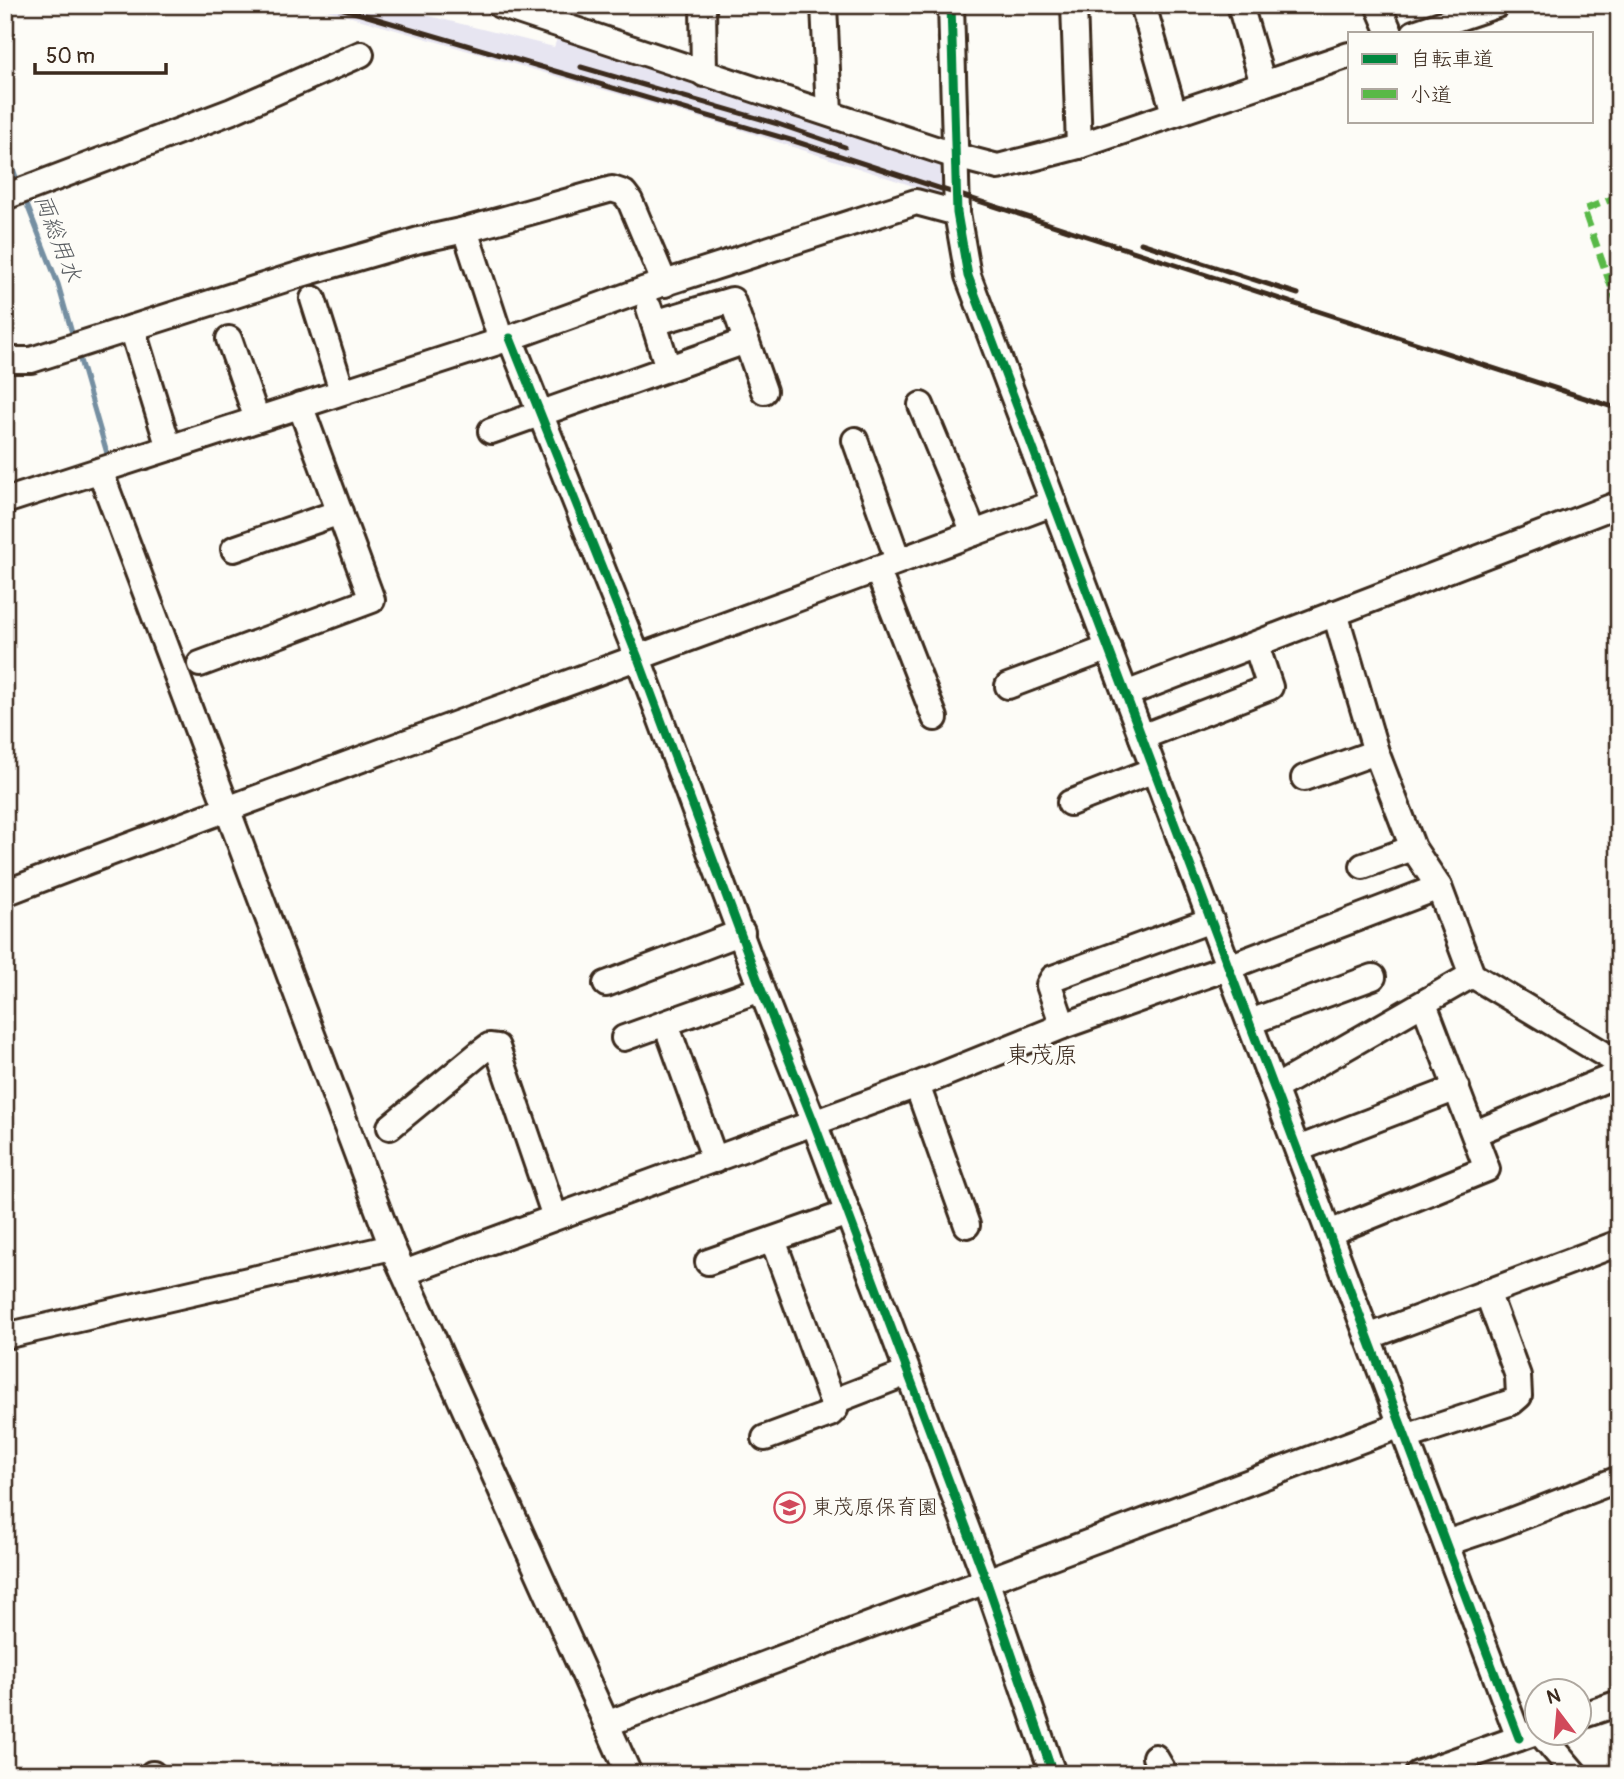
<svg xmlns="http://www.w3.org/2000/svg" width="1624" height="1779" font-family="Pangolin,'Klee One',sans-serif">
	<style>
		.built { fill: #e7e5f1 }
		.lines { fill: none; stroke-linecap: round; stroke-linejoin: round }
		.stream { stroke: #758fa2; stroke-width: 5 }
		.minor-casing { stroke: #3b2a1e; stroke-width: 30 }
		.minor { stroke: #fdfcf7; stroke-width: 24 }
		.rail { stroke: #3b2a1e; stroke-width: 5 }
		.quiet { stroke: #58b947; stroke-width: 7; stroke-dasharray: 14 7; stroke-linecap: butt }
		.cycleway-casing { stroke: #fdfcf7; stroke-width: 13 }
		.cycleway { stroke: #00873e; stroke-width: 9 }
		.labels { text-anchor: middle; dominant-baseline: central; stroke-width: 5; stroke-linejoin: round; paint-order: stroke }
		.poi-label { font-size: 21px; fill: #3b2a1e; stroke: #fdfcf7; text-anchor: start }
		.water-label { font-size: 23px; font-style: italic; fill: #585c60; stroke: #fdfcf7 }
		.quarter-label { font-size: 24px; fill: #3b2a1e; stroke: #fdfcf7 }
	</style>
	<rect width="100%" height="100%" fill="#fdfcf7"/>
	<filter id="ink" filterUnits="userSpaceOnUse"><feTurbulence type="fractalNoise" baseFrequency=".0143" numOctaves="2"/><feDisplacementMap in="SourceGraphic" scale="14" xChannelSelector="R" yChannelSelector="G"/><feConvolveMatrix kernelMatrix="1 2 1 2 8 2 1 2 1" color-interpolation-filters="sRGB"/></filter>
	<g filter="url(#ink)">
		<path class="built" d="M310,5H385L554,47L559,33L946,164L947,197L732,127Z"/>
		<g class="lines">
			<g class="stream">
				<path d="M5,148L19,185"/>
				<path d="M24,197L58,284L74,340"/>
				<path d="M80,360L108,457"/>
			</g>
			<defs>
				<g id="minor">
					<path d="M500,5L956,156L998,167L1079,146L1349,55"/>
					<path d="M703,5L704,74"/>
					<path d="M824,5L829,113"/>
					<path d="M951,5L957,213L968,276L1519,1738"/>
					<path d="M1074,5L1079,146"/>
					<path d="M1143,5L1174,113"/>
					<path d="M1240,5L1263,84"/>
					<path d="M1378,5L1390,33"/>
					<path d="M1414,33L1497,5"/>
					<path d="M5,197L232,111L361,54"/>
					<path d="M465,230L501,340"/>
					<path d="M313,299L342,391"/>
					<path d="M649,308L668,368"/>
					<path d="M654,323L732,300L764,391"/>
					<path d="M132,328L169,448"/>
					<path d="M510,338L638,658L761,989L814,1123L986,1580L1053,1774"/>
					<path d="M229,339L257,419"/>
					<path d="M5,360H31L298,275L419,240L465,230L612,189L624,193L630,201L665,284"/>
					<path d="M921,405L974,533"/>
					<path d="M491,431L746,341"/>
					<path d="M855,440L898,560"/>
					<path d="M100,471L392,1247L629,1774"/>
					<path d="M5,501L510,338L643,290L916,202L957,213"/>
					<path d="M234,549L340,512"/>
					<path d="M877,569L935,718"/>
					<path d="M1335,613L1376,752L1413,848L1439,887L1472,975L1619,1063"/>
					<path d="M200,664L372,600L300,405"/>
					<path d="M1008,686L1109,648"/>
					<path d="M1126,694L1619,504"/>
					<path d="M1142,737L1270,687L1256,645"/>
					<path d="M1304,778L1376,752"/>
					<path d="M1070,803L1154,770"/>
					<path d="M1363,866L1413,848"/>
					<path d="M5,893C353,759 705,635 1054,503"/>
					<path d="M606,984L742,932"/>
					<path d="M1250,1022L1373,977"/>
					<path d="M666,1024L715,1160"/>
					<path d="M1063,1026L1049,985L1053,978L1211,920"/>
					<path d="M624,1038L761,989"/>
					<path d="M917,1085L967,1225"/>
					<path d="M1275,1088L1472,975"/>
					<path d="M390,1127L481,1052L489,1046L497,1047L555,1217"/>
					<path d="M1475,1133L1619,1074"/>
					<path d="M1298,1149L1457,1088"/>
					<path d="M1329,1233L1487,1169L1424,1004"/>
					<path d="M708,1262L848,1213"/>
					<path d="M404,1273L917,1085L1063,1026L1229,967L1439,887"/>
					<path d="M5,1336L392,1247"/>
					<path d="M1368,1337L1619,1243"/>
					<path d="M832,1402L907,1373"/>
					<path d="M1406,1437L1512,1402L1519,1396L1518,1376L1487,1292"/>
					<path d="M765,1438L830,1414L835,1409L773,1240"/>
					<path d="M1446,1543L1500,1525L1619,1479"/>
					<path d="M1578,1717L1619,1703"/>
					<path d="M606,1724L1401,1425"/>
					<path d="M1541,1734L1575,1774"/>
					<path d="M1155,1757L1165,1774"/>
					<path d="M152,1774H153"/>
					<path d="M1418,1774L1536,1732"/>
				</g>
			</defs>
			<use href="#minor" class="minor-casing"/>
			<use href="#minor" class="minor"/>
			<g class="rail">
				<path d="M330,5L794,141L1619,409"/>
				<path d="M581,67L778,124L845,147"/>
				<path d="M1141,243L1298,294"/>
			</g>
			<path class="quiet" d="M1619,196L1584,210L1619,309"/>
			<defs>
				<g id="cycleway">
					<path d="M951,5L957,213L968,276L1519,1738"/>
					<path d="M510,338L638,658L761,989L814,1123L986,1580L1053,1774"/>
				</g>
			</defs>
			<use href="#cycleway" class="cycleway-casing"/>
			<use href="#cycleway" class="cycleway"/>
		</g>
	</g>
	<defs>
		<symbol id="school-ring" viewBox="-11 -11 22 22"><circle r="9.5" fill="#fdfcf7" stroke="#d1495b" stroke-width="1.5"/><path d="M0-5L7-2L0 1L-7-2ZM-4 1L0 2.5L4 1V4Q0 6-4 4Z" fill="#d1495b"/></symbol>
	</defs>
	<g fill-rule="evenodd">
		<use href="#school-ring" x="772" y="1490" width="35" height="35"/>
	</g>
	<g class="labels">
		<g class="poi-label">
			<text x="812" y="1507">東茂原保育園</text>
		</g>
		<g class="water-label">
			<text transform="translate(58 238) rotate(69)">両総用水</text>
		</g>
		<g class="quarter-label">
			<text x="1042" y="1055">東茂原</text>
		</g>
	</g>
	<rect width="1624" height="1779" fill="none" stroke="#fdfcf7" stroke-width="28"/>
	<rect x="14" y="14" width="1596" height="1751" fill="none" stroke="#3b2a1e" stroke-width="2.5" filter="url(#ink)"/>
	<rect x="1348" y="32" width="245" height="91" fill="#fdfcf7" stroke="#afa8a0" stroke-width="2"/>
	<rect x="1362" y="54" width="35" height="10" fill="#00873e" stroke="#afa8a0" stroke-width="2"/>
	<text x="1410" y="66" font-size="21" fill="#3b2a1e">自転車道</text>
	<rect x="1362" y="89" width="35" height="10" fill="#58b947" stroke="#afa8a0" stroke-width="2"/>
	<text x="1410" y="102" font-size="21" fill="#3b2a1e">小道</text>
	<g transform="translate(1558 1712) rotate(344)"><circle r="33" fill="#fdfcf7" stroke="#afa8a0" stroke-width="2"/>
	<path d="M0-5L12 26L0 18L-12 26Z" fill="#d1495b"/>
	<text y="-10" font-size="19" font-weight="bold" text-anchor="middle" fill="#3b2a1e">N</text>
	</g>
	<path d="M35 63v10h131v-10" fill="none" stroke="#3b2a1e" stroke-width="3.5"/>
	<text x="46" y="63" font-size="21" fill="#3b2a1e" stroke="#fdfcf7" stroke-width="5" paint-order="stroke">50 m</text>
</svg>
